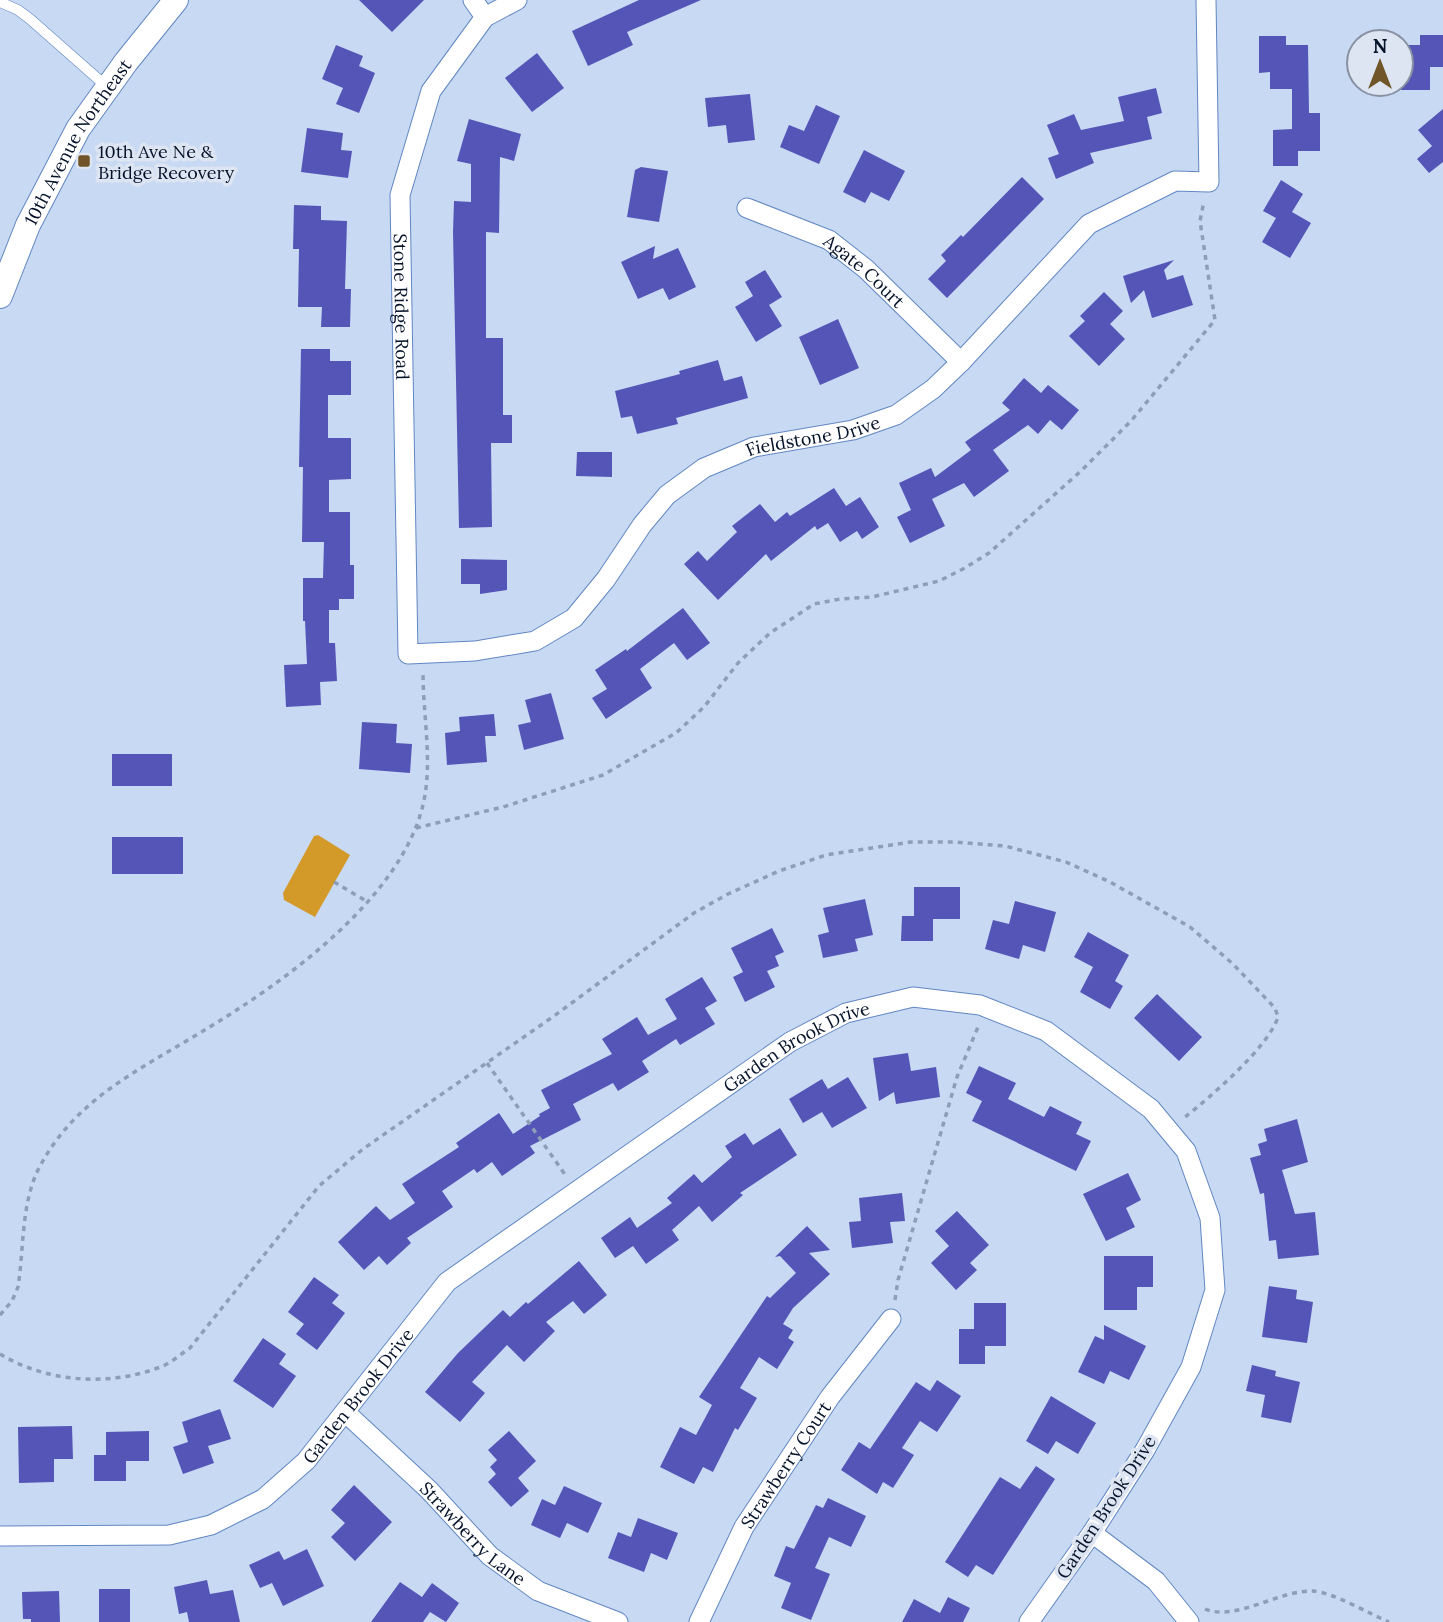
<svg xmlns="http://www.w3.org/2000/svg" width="1443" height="1622" font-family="Lora,serif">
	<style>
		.green { fill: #d39a29 }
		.building { fill: #5555b7 }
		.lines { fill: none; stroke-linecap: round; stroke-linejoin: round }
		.service-casing { stroke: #6187c2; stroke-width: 11 }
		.minor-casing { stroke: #6187c2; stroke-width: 21 }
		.tertiary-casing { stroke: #6187c2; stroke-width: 26 }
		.path { stroke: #8d9eb7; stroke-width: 3.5; stroke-dasharray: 5 5; stroke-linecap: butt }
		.service { stroke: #fff; stroke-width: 10 }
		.minor { stroke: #fff; stroke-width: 19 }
		.tertiary { stroke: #fff; stroke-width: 24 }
		.poi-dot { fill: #6f5527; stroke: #dde5f2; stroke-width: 2.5 }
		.labels { text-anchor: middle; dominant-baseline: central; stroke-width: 7; stroke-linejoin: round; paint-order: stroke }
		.street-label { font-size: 18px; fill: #05132a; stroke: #dde5f2 }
		.poi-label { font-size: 18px; fill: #05132a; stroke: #dde5f2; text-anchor: start }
	</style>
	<rect width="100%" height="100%" fill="#c8d9f3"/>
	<path class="green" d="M318,835L350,855L315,917L284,900L283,893L314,836Z"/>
	<g class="building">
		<path d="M359,0H424L392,32Z"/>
		<path d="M639,0H701L627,32L633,45L588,66L572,31Z"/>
		<path d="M1420,35H1443V67H1430V90H1401V45H1420Z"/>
		<path d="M1259,36H1286V45H1308L1309,113H1320V151H1298V166H1273V130L1292,129V89H1270V72L1259,73Z"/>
		<path d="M336,45L363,56L359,66L375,73L359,113L336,104L343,88L322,79Z"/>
		<path d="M537,53L564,88L532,112L505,78Z"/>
		<path d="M1156,88L1162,113L1147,117L1152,139L1090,153L1094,163L1056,179L1048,158L1059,154L1047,125L1074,114L1081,130L1124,121L1118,97Z"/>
		<path d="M750,94L755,140L728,143L726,125L708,127L705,98Z"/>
		<path d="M816,105L840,116L819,164L780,147L789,125L804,131Z"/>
		<path d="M1443,109V162L1429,173L1417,159L1432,146L1418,130Z"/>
		<path d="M469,119L521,134L514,161L500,157L499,233L486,232V338H503V415H512V443H491L492,527L459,528L453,232L454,201L471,202V164L457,161Z"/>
		<path d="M307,128L343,133L341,150L352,151L348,178L301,172Z"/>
		<path d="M864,150L905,171L889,201L871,192L865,203L843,192Z"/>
		<path d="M641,167L668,171L659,222L627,217L635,170Z"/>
		<path d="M1022,177L1044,199L947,298L928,279L946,261L941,255L961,235L963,237Z"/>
		<path d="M1281,180L1303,194L1292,212L1311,223L1290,258L1262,242L1276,218L1263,211Z"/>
		<path d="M294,205L321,206V220L347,221L345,289H351L350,327H321L322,307H298L299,249H293Z"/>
		<path d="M655,246L653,259L678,248L696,287L669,300L663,288L638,299L621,262Z"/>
		<path d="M1174,260L1164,270L1167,280L1183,275L1193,305L1152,318L1144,290L1131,303L1123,276Z"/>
		<path d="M765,270L782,297L769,305L782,326L756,342L735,307L753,296L745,282Z"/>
		<path d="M1104,292L1123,311L1110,324L1125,339L1099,366L1069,336L1085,321L1080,316Z"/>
		<path d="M838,319L859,368L820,385L799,337Z"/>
		<path d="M301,349H330V361H351V395H328V438H351V479L329,480V512H350V565H354V599H339V610H329V643H335L337,681L320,682L321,705L286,707L284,665L307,664L305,621H303V578H323L324,542H302L303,467H299Z"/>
		<path d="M718,360L724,381L742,376L748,398L676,418L678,424L637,434L632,416L621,418L615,391L680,374L679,371Z"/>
		<path d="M1024,378L1041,393L1048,385L1079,410L1062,430L1050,420L1038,434L1028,425L993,450L1009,471L974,497L964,483L932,499L945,526L910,543L897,517L911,510L899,483L931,468L935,477L971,450L965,442L1010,410L1002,403Z"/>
		<path d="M577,452H612V477L576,476Z"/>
		<path d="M834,488L846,506L860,497L879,527L862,539L857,531L840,542L828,523L817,530L815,526L771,561L766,554L718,600L684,564L698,551L707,561L737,532L732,526L760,504L775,522L787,512L790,516Z"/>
		<path d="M461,559L507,560V590L480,594V584H461Z"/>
		<path d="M683,608L710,643L687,660L674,643L640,669L652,688L606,719L592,698L607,689L595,670L626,649L627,651Z"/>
		<path d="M551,693L564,739L524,750L518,725L531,722L525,700Z"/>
		<path d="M494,714L496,736H485L487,762L447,765L445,733L460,731L459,717Z"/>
		<path d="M362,722L397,724L396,743L412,744L410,773L359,769Z"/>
		<rect x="112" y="754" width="60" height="32"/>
		<rect x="112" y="837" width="71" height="37"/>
		<path d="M914,887H960V919H933V941H901L902,916H914Z"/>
		<path d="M865,899L873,935L855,939L858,951L823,958L818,935L829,932L823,908Z"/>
		<path d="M1015,901L1056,912L1045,952L1023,945L1019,959L985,949L993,920L1009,924Z"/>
		<path d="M772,928L784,952L775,956L779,966L767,971L775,987L745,1002L733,977L743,972L731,948Z"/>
		<path d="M1088,932L1129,955L1115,981L1123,986L1110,1009L1080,992L1093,967L1074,957Z"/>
		<path d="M702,977L717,1001L705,1008L715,1024L680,1045L676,1039L642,1061L649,1072L618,1091L613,1083L573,1104L581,1120L530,1146L535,1153L502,1176L492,1162L477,1173L474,1169L442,1191L453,1207L407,1238L411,1243L387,1265L379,1256L364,1270L338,1242L376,1206L390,1220L415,1203L402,1184L459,1147L456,1143L499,1113L513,1134L540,1116L539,1114L550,1108L541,1090L612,1054L602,1039L637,1017L648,1035L677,1019L665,999Z"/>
		<path d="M1157,994L1202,1037L1179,1061L1134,1018Z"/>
		<path d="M908,1053L911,1071L936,1067L940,1097L896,1104L894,1092L879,1101L873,1058Z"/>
		<path d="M979,1066L1016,1083L1008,1099L1044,1117L1050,1106L1082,1122L1076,1134L1091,1141L1076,1171L972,1121L982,1101L966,1093Z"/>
		<path d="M848,1077L867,1108L832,1128L822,1112L803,1123L789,1099L822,1079L828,1089Z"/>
		<path d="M1297,1119L1308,1162L1282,1170L1295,1214L1315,1212L1319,1255L1278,1259L1276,1240L1269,1241L1264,1193L1260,1194L1250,1158L1261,1155L1258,1144L1267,1141L1264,1129Z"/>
		<path d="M780,1128L797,1155L740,1193L743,1195L712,1222L699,1206L672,1230L679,1240L646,1264L633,1246L615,1258L601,1238L630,1217L637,1228L672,1203L667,1198L694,1174L702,1183L732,1157L725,1146L745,1133L753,1145Z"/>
		<path d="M1128,1173L1141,1200L1126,1208L1135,1227L1106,1241L1083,1194Z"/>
		<path d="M902,1193L905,1221L890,1222L893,1243L852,1248L849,1222L861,1221L859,1198Z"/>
		<path d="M957,1211L989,1245L970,1263L977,1270L956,1290L931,1263L949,1246L935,1231Z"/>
		<path d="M807,1226L830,1250L809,1253L830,1274L793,1308L783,1324L793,1330L788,1338L794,1342L777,1369L759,1357L740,1388L757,1398L738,1430L735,1428L713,1472L703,1467L694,1484L660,1467L680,1427L696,1435L712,1405L699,1397L767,1296L770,1298L796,1273L780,1256L775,1257Z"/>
		<path d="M1104,1256H1153V1287H1137V1310H1104Z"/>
		<path d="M579,1261L607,1295L584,1314L573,1301L546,1322L555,1331L524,1362L507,1345L472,1382L485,1393L460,1422L425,1392L458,1353L503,1310L510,1317L526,1302L528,1304Z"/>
		<path d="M314,1277L339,1295L332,1303L345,1313L317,1350L296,1334L304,1324L288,1312Z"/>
		<path d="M1269,1286L1297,1290L1296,1299L1313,1302L1307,1343L1262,1337Z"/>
		<path d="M974,1303H1006V1346H985V1364H959V1329H974Z"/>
		<path d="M1104,1325L1146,1346L1129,1380L1110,1371L1104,1384L1078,1372L1095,1336L1104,1340Z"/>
		<path d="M263,1338L286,1354L279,1364L296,1376L273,1408L233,1381Z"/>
		<path d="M1252,1365L1276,1371L1275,1376L1300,1382L1291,1423L1261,1417L1265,1395L1246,1391Z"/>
		<path d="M937,1380L961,1396L937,1432L920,1421L902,1448L914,1455L893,1488L883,1482L877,1494L841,1470L859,1442L870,1449L916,1382L930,1391Z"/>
		<path d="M1051,1396L1096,1423L1078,1454L1056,1441L1048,1454L1026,1441Z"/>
		<path d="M220,1409L231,1439L208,1446L214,1463L183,1474L173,1447L188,1442L182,1422Z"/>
		<path d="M72,1426L73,1459H54V1482L19,1483L18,1427Z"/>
		<path d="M149,1431V1461H126V1481H94V1455H106V1432Z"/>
		<path d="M509,1431L536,1461L518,1478L529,1491L511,1507L488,1482L496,1474L490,1467L497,1460L488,1450Z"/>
		<path d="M1036,1466L1055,1479L993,1575L976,1565L968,1577L945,1562L1000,1477L1020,1489Z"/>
		<path d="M354,1485L392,1522L355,1561L331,1537L345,1523L331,1510Z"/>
		<path d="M564,1486L602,1503L588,1533L567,1523L560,1538L531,1525L542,1499L555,1505Z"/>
		<path d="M828,1498L866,1516L851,1547L829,1537L815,1568L830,1574L811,1620L781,1608L791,1583L774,1576L786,1546L794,1549L816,1505L823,1508Z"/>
		<path d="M638,1518L678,1533L667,1560L651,1553L644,1572L608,1558L618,1532L631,1537Z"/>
		<path d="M307,1549L324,1586L283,1606L272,1583L260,1588L249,1565L279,1551L284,1560Z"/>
		<path d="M207,1580L210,1594L233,1590L240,1622H189L187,1612L179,1614L174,1587Z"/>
		<path d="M400,1582L422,1597L432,1583L459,1603L446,1622L430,1612L423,1622H371Z"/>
		<rect x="99" y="1589" width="31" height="33"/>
		<path d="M59,1591L60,1622H31V1619H23L22,1592Z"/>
		<path d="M948,1597L970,1608L963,1622H902L914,1599L940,1613Z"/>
	</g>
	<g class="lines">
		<defs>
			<path id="service" d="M0,2L18,10L30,19L106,86"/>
			<g id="minor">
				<path d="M473,0L485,17"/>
				<path id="s1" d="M517,0L485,17L431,91L400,195L408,654L475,651L535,641L574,618L606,579L642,525L667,495L704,468L754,447L853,430L896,415L933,389L961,362L1089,224L1175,181L1209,182L1206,0"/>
				<path id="s2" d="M747,208L829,240L866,269L961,362"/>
				<path id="s3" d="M346,1413L429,1490L490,1556L538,1591L618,1622"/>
				<path d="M1092,1533L1156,1581L1189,1622"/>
				<path id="s4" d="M0,1536L169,1535L211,1525L263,1499L306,1461L447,1282L790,1042L846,1013L913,997L980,1005L1046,1031L1151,1109L1186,1151L1210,1218L1215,1290L1191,1367L1145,1450L1092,1533L1029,1622"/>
				<path id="s5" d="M699,1622L744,1527L830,1397L891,1319"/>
			</g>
			<g id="tertiary">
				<path id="s6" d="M0,296L28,225L78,129L126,62L176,0"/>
			</g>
		</defs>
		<use href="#service" class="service-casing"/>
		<use href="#minor" class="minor-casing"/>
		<use href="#tertiary" class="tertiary-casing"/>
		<g class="path">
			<path d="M416,828L503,807L603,775L676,733L704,707L738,663L770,633L814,604L840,599L872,597L939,581L963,569L989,553L1081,471L1131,421L1215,320L1200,221L1204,201"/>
			<path d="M334,882L368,902"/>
			<path d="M487,1063L566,1176"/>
			<path d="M895,1300L898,1280L957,1077L978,1027"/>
			<path d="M0,1315L12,1301L18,1287C24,1249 21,1203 39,1168C75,1099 139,1070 203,1031C283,983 400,900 423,805C433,763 423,716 423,673"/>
			<path d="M0,1354C48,1383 111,1387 163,1366C172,1362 181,1354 190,1348L319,1186L363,1149L554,1016L694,913L728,894L779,871L826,855L911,842H954L1005,846L1066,862L1110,882L1190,927L1233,964L1275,1008L1278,1017C1268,1048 1210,1097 1184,1118"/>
			<path d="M1205,1609C1236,1622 1278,1590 1313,1591C1332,1592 1370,1614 1389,1622"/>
		</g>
		<use href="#service" class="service"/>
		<use href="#minor" class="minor"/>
		<use href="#tertiary" class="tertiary"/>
	</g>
	<rect class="poi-dot" x="77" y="154" width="14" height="14" rx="3.5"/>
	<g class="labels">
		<g class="street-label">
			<text stroke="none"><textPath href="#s6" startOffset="173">10th Avenue Northeast</textPath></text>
			<text stroke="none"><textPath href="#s2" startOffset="135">Agate Court</textPath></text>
			<text stroke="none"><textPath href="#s1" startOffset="348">Stone Ridge Road</textPath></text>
			<text stroke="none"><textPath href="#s1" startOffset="1183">Fieldstone Drive</textPath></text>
			<text stroke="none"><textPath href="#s4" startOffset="978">Garden Brook Drive</textPath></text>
			<text stroke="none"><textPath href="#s4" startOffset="411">Garden Brook Drive</textPath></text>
			<text stroke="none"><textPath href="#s5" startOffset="180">Strawberry Court</textPath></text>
			<text transform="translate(1106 1507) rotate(-57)">Garden Brook Drive</text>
			<text stroke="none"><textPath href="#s3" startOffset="175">Strawberry Lane</textPath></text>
		</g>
		<g class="poi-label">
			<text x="98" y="151">10th Ave Ne &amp;<tspan x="98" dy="21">Bridge Recovery</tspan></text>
		</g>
	</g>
	<g transform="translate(1380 63)"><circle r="33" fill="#dde5f2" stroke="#8791a2" stroke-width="2"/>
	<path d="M0-5L12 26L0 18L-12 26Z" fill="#6f5527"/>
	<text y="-10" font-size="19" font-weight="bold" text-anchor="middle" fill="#05132a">N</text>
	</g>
</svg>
